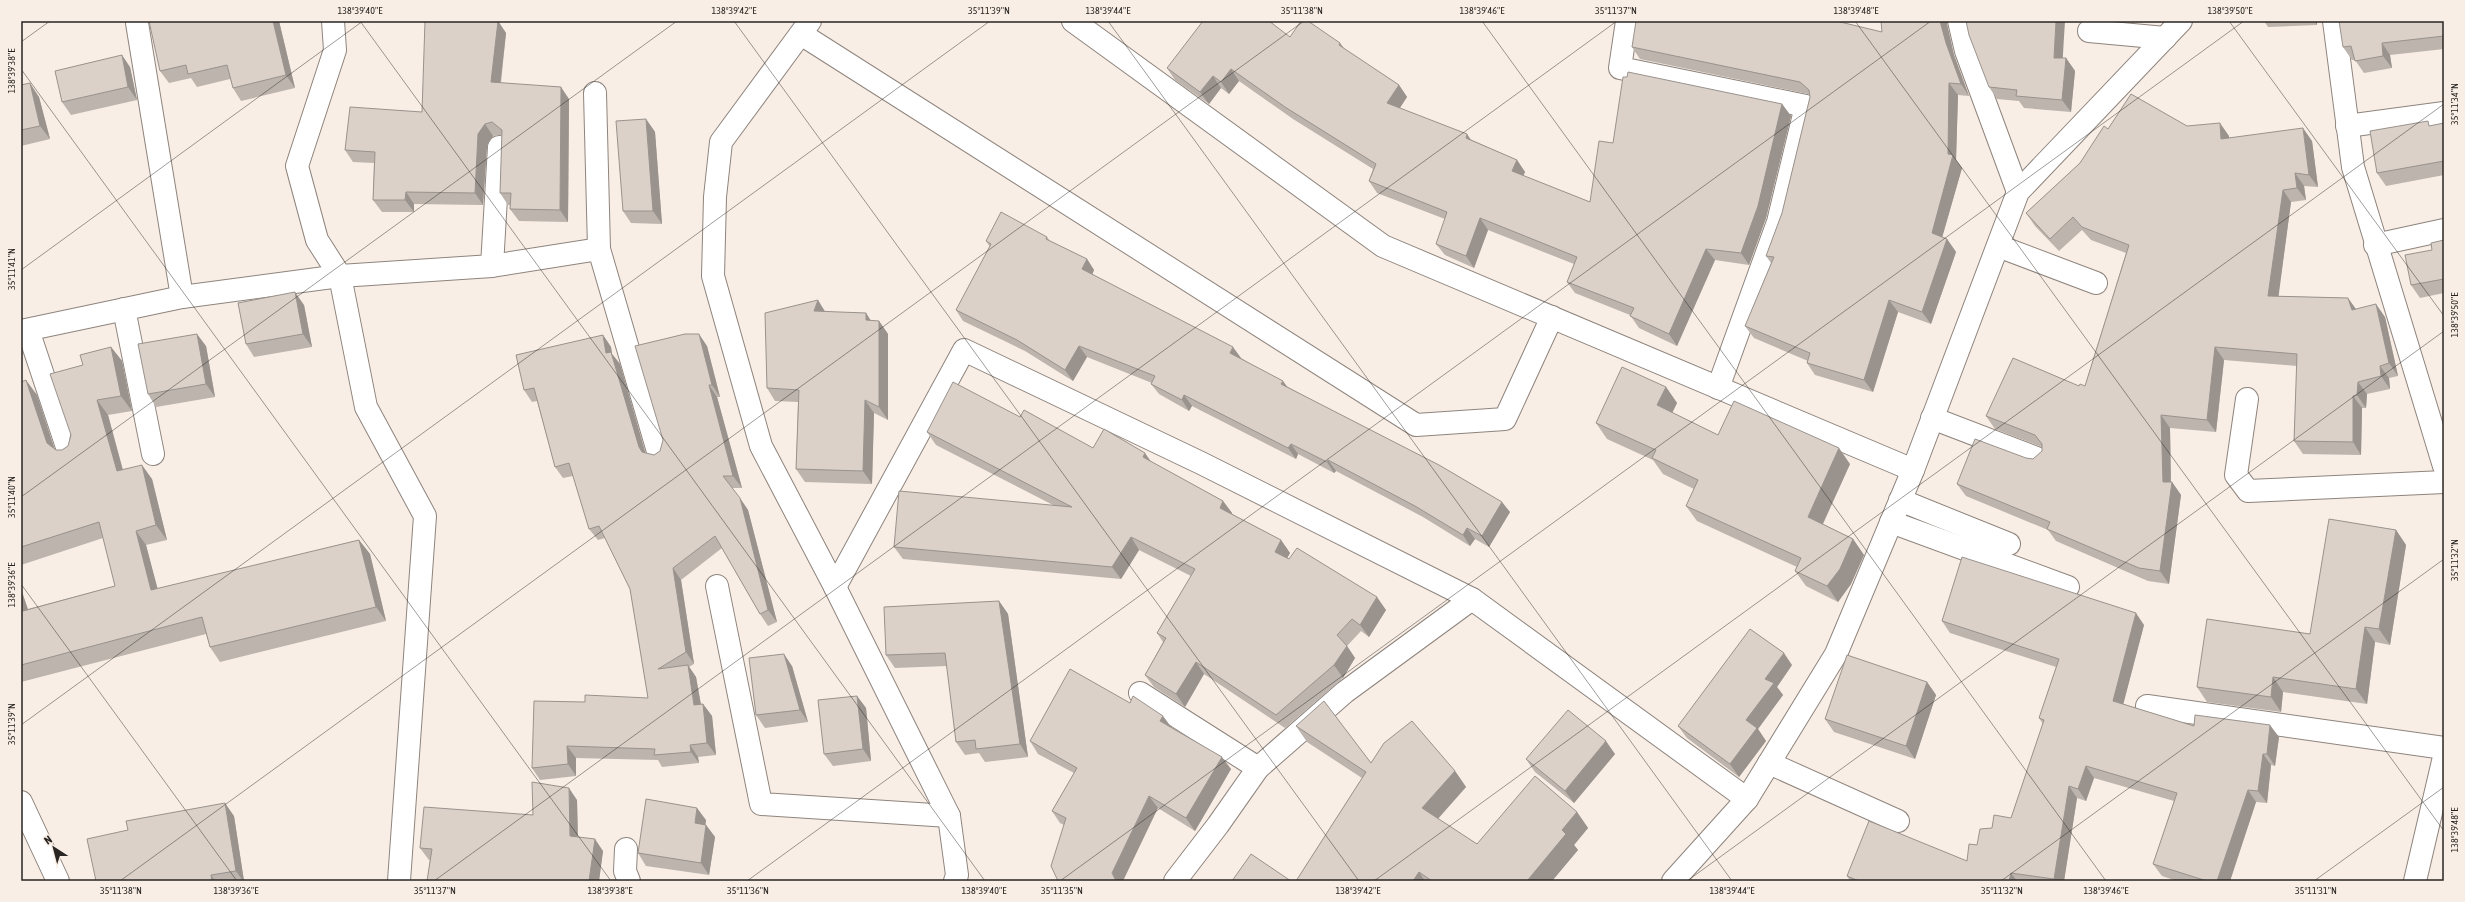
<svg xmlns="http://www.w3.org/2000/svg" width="2465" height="902" font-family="'Asap Condensed',sans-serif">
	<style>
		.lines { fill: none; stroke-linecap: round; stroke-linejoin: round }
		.minor-casing { stroke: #8e847d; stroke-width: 24 }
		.minor { stroke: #fff; stroke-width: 22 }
		.wall { fill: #bcb4ad }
		.shaded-wall { fill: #99928d }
		.building { fill: #dbd1c9; stroke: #99928d }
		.ticks { fill: none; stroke: #292522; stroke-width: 1; stroke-opacity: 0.45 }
		.neatline { fill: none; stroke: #292522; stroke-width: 1.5 }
		.ticks-label { font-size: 10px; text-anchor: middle; fill: #292522 }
	</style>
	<rect width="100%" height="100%" fill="#f8eee6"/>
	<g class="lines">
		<defs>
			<g id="minor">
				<path d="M333,21L335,50L297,166L317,240L340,276L366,407L425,516L399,881"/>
				<path d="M810,21L721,142L715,197L713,276L761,446L835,587L949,816L957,875L955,881"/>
				<path d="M1073,21L1383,246L1913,470"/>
				<path d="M1627,21L1620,68L1806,106L1778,222L1718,388"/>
				<path d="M1959,21L1966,51L2018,192"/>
				<path d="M2334,21L2353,167L2444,466"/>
				<path d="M137,23L182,297"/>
				<path d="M2089,31L2165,38"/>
				<path d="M801,34L1416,425L1505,419L1552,317"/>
				<path d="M595,93L599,249"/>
				<path d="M2347,126L2444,113"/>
				<path d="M2375,245L2444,230"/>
				<path d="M1998,246L2096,283"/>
				<path d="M492,266L499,147"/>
				<path d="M124,309L153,454"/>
				<path d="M28,330L69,453"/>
				<path d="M21,331L182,297L340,276L492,266L599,249L659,455"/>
				<path d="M2247,399L2236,475L2248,491L2444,482"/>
				<path d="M1932,418L2039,459"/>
				<path d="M1900,500L2009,544"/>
				<path d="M1891,522L2068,587"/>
				<path d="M717,586L761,804L949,816"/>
				<path d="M835,587L964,350L1201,463L1472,599L1747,799"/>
				<path d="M1140,693L1258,768"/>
				<path d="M2147,706L2444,748"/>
				<path d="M1769,763L1898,821"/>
				<path d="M21,802L58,881"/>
				<path d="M626,849L625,871L629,881"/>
				<path d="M1175,881L1218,825L1258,768L1345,692L1472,599"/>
				<path d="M1673,881L1747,799L1836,654L1913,470L2018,192L2181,21"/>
				<path d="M2415,881L2444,757"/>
			</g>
		</defs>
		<use href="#minor" class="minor-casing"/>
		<use href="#minor" class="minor"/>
	</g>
	<g class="wall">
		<path d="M279,21L295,88L241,101L233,88L230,79L197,87L191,78L169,83L160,71Z"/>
		<path d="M498,21L506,33L501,83L569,99L568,222L519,221L510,209V205H508L500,193L502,136L500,135L493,136L487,146L483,205L414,204V212H382L373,200L374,163L353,162L345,150L422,112Z"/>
		<path d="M2264,21H2317V25L2268,27Z"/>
		<path d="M2444,21V49L2390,55L2392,68L2364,73L2355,60H2352L2343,47Z"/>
		<path d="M1947,24L1954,55L1969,96L1958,95L1956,160L1962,168L1942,237L1947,239L1956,252L1931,324L1898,312L1873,392L1815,375L1807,363L1808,361L1754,338L1745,326L1771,263L1766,256L1782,213L1810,97V95L1808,94L1640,59L1632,47L1882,32Z"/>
		<path d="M1290,37L1344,49L1399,85L1407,97L1400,108L1517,160L1525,172L1523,176L1590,202L1613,143L1782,104L1791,116L1766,218L1749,265L1715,260L1677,346L1639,328L1630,315L1575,293L1567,282L1574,264L1488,230L1474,268L1445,255L1436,244L1445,219L1377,193L1369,181L1373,169L1293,119L1239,81L1229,94L1221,88L1209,104L1175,80L1167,68Z"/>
		<path d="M2063,58H2066L2075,71L2071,112L2024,108L2019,101L1997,99L1989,87Z"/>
		<path d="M130,67L137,100L71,115L62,102Z"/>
		<path d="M21,85L39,97L50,139L21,146Z"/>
		<path d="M646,119L655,132L662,224L631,223L623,211Z"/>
		<path d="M2444,123V175L2386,186L2377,173L2431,126Z"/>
		<path d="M2187,126L2229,136V138L2312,141L2318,187L2304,186L2306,200L2291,202L2278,296L2348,298L2356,309L2385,317L2398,376L2389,378L2390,389L2367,394L2366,408H2362L2361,455L2303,454L2294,441L2297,366L2224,360L2216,432L2170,428L2171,482H2172L2181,495L2169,584L2148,581L2056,541L2048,530L1966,496L1957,484L2026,458L2033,459L2042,451V447L1995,429L1986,416L2079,386H2085L2126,253L2091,240L2082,230L2059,251L2035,226L2026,213L2080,163L2108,129Z"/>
		<path d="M1047,237L1050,241L1087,259L1094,270L1092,274L1241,358L1288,387L1510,512L1489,547L1475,539L1470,546L1423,517L1336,471L1334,473L1298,454L1296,459L1192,406L1189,411L1159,394L1151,384L1152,383L1087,357L1073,381L1025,351L963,321L956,310L990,247L986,241Z"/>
		<path d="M2444,240V293L2420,298L2411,285L2432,250Z"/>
		<path d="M304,305L312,347L254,357L246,344Z"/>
		<path d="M825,312L866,313L871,321H879L888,334V420L874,413L872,484L805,482L796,469L798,402L775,401L767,388Z"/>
		<path d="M603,335L611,347L612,354L620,364L645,453L654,455L660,451L707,346L720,397H717L742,488H732L748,510L777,622L768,626L760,614L722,548L681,580L694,664L689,667L696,677L701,704H703L712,716L716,755L698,757L699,763L662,767L658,760L576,758V776L540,780L532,768L585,702L648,698L630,589L605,538L598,540L589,529L573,476L563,478L555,467L537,401L532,402L524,390Z"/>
		<path d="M206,346L215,397L156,407L148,394Z"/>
		<path d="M111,347L122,361L132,411L108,415L123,470L152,479L167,540L146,545L157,589L359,540L370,554L386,621L220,662L210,647L206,634L21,682V589L28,609L115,586L103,538L21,565V379L22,382L37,395L55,449L56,450H62L68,446L83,365Z"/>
		<path d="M1666,387L1677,403L1672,413L1718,435L1850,464L1823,524L1853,539L1864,555L1851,584L1838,602L1806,586L1795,571L1797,567L1697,521L1686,506L1694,489L1663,474L1653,460L1607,439L1596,423Z"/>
		<path d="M1020,417L1093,448L1151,462L1223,501L1232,513V514L1281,540L1290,553L1287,558L1386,610L1369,637L1361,631L1347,646L1355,658L1343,678L1285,728L1204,674L1185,707L1154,687L1145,675L1163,642L1157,633L1191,576L1139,550L1121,579L903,559L894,547L1053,505L936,445L927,432Z"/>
		<path d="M2396,530L2406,545L2390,645L2375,642L2367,704L2283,692L2281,712L2207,702L2197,687L2310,634Z"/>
		<path d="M999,601L1008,614L1028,757L985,762L979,753L965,755L956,742L947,666L895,668L886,655Z"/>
		<path d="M1942,621L2144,625L2123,704L2194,726L2279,737L2275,766L2271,765L2267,803L2256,802L2230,881H2177L2162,876L2153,864L2174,801L2094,778L2086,801L2077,798L2064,881H1850L1847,876L1967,861L1977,845L1992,828L2011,818L2043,724L2039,718L2056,667L1950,633Z"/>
		<path d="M1792,665L1777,687L1783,695L1758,729L1766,741L1739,777L1687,738L1678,726Z"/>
		<path d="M792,666L808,722L765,728L756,715Z"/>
		<path d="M1927,682L1936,695L1915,759L1834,732L1825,719Z"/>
		<path d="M857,696L866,708L871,761L833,766L824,754Z"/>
		<path d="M1296,726L1371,763L1455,771L1466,787L1438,819L1477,844L1577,812L1588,828L1574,845L1578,850L1552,881H1296L1362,778L1307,742Z"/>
		<path d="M1172,727L1231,769L1195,831L1158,808L1064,825L1060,823L1052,811L1074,773L1038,754L1030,741Z"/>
		<path d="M1615,754L1574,803L1535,772L1526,759Z"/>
		<path d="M577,800L578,837L603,851L599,881H427L430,860H429L420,848L533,815Z"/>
		<path d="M234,816L244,881H96Z"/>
		<path d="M706,820L705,825H706L715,837L709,875L646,866L638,853Z"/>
	</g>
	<g class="shaded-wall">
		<path d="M273,21H279L295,88L286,75Z"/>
		<path d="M498,21L506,33L499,95L491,82Z"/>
		<path d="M1940,21H1948L1947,24L1954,55L1969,96L1961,84L1946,43Z"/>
		<path d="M2056,21H2065L2062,70L2054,58Z"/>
		<path d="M2314,21H2317V25Z"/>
		<path d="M1340,43L1349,55L1339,45Z"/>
		<path d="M2382,43L2390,55L2392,68L2383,56Z"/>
		<path d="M122,55L130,67L137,100L128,87Z"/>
		<path d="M2066,58L2075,71L2071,112L2062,100Z"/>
		<path d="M1231,69L1239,81L1229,94L1221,82Z"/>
		<path d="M1213,76L1221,88L1209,104L1200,92Z"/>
		<path d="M30,83L39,97L50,139L40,126Z"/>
		<path d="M1949,83L1958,95L1956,160L1962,168L1940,245L1932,233L1948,154Z"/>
		<path d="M1399,85L1407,97L1395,115L1387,103Z"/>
		<path d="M561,87L569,99L568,222L560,210Z"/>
		<path d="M1782,104L1791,116L1766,218L1749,265L1741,253Z"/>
		<path d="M646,119L655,132L662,224L653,211Z"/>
		<path d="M2220,123L2229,136L2230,151L2221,139Z"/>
		<path d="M485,124L493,136L487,146L483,205L475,193L478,134Z"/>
		<path d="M2303,128L2312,141L2318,187L2309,175Z"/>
		<path d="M1467,134L1475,146L1466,138Z"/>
		<path d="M1517,160L1525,172L1520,183L1512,171Z"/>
		<path d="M2295,173L2304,186L2306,200L2297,188Z"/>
		<path d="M2283,190L2291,202L2277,308L2268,296Z"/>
		<path d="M406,192L414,204V212L405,200Z"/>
		<path d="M1480,218L1488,230L1474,268L1466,256Z"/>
		<path d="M1947,239L1956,252L1931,324L1922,312Z"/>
		<path d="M1706,249L1715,260L1677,346L1669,334Z"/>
		<path d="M1087,259L1094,270L1090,280L1082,269Z"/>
		<path d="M295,292L304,305L312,347L303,334Z"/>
		<path d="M2348,298L2357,311L2352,310Z"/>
		<path d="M818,300L826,313L814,311Z"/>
		<path d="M1889,300L1898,312L1873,392L1864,380Z"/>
		<path d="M2376,304L2385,317L2398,376L2389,363Z"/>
		<path d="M866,313L874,326L866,320Z"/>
		<path d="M879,321L888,334V420L879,407Z"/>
		<path d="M197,334L206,346L215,397L206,384Z"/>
		<path d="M699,334L707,346L720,397L712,385Z"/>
		<path d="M603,335L611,347L612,354L620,364L647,458L639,447L606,353Z"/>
		<path d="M1079,346L1087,357L1073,381L1065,370Z"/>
		<path d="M111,347L122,361L132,411L121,396Z"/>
		<path d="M1233,347L1241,358L1238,364L1230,353Z"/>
		<path d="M2215,347L2224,360L2216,432L2207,420Z"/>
		<path d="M2380,366L2389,378L2390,389L2381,376Z"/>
		<path d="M26,380L37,395L57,457L47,443Z"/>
		<path d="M1283,381L1291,392L1281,384Z"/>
		<path d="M2358,382L2367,394L2366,408L2357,395Z"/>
		<path d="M709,385L717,397L742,488L733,476Z"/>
		<path d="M1666,387L1677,403L1668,421L1657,405Z"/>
		<path d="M1184,395L1192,406L1189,411L1182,400Z"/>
		<path d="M2353,396L2362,408L2361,455L2353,442Z"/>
		<path d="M97,400L108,415L127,486L117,471Z"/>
		<path d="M865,400L874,413L872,484L863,471Z"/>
		<path d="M2161,415L2170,428L2171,490L2172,482L2181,495L2169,584L2160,571L2163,482Z"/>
		<path d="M1291,444L1298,454L1296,459L1288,448Z"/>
		<path d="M1839,448L1850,464L1819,532L1808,517Z"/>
		<path d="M1145,453L1154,466L1143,457Z"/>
		<path d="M1328,460L1336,471L1334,473L1327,462Z"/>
		<path d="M142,465L152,479L167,540L156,525Z"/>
		<path d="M740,498L748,510L777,622L768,610Z"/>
		<path d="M1223,501L1232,513L1228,520L1220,508Z"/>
		<path d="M1502,502L1510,512L1489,547L1482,536Z"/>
		<path d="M1467,528L1475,539L1470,546L1463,535Z"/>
		<path d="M2396,530L2406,545L2390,645L2379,629Z"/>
		<path d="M136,531L146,545L162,605L151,590Z"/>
		<path d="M1131,537L1139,550L1121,579L1112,567Z"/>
		<path d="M1853,539L1864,555L1851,584L1838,602L1827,586Z"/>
		<path d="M359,540L370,554L386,621L376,607Z"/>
		<path d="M1281,540L1290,553L1284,564L1275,552Z"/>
		<path d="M673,568L681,580L694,664L686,652Z"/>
		<path d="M21,589L33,625L23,611L21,605Z"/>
		<path d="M1377,597L1386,610L1369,637L1360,625Z"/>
		<path d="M999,601L1008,614L1028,757L1020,744Z"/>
		<path d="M2136,613L2144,625L2121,713L2113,701Z"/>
		<path d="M2365,627L2375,642L2367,704L2356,689Z"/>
		<path d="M1347,646L1355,658L1343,678L1334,665Z"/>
		<path d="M1784,653L1792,665L1777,687L1783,695L1758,729L1766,741L1739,777L1730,764L1746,720L1765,679Z"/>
		<path d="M784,654L792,666L808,722L800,710Z"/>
		<path d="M1196,662L1204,674L1185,707L1176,694Z"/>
		<path d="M688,665L696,677L703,717L694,705Z"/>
		<path d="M2273,677L2283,692L2281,712L2271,697Z"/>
		<path d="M1927,682L1936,695L1915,759L1906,746Z"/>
		<path d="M857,696L866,708L871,761L863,749Z"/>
		<path d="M703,704L712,716L716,755L707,743Z"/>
		<path d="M1163,716L1172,728L1160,721Z"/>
		<path d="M2270,725L2279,737L2275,766L2267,754Z"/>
		<path d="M1606,741L1615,754L1574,803L1565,791Z"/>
		<path d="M690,745L698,757L699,763L691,752Z"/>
		<path d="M567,746L576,758V776L568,764Z"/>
		<path d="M2263,754L2271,765L2267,803L2258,791Z"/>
		<path d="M1222,757L1231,769L1195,831L1186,818Z"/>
		<path d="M2086,766L2094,778L2086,801L2078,789Z"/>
		<path d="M1455,771L1466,787L1433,824L1422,808Z"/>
		<path d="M2069,786L2077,798L2064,881H2055L2054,879Z"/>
		<path d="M569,788L577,800L578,848L570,836Z"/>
		<path d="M2248,790L2256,802L2230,881H2217Z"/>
		<path d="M1149,796L1158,808L1123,881H1116L1112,873Z"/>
		<path d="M225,803L234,816L244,881H243L236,871Z"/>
		<path d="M697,808L706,820L704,836L695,823Z"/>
		<path d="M1577,812L1588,828L1574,845L1578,850L1552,881H1527L1562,830Z"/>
		<path d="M706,825L715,837L709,875L701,863Z"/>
		<path d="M595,839L603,851L599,881H589Z"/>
		<path d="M1419,872L1425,881H1413Z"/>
		<path d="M2011,873L2017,881H2009Z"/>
		<path d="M211,875L215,881H212Z"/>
	</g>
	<g class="building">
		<path d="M149,21H273L286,75L233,88L227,65L188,74L186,65L160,71Z"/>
		<path d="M425,21H498L491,82L561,87L560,210L510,209L511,193H500L502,130L492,122L485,124L478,134L475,193L406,192L405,200H373L375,152L345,150L350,107L422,112Z"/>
		<path d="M1203,21H1269L1290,37L1301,21H1308L1340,43L1339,45L1399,85L1387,103L1467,134L1466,138L1517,160L1512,171L1590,202L1599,141L1613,143L1623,77H1627L1628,72L1782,104L1758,206L1741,253L1706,249L1669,334L1630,316L1634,308L1567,282L1577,257L1480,218L1466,256L1436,244L1447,212L1369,181L1376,164L1285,107L1231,69L1221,82L1213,76L1200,92L1167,68Z"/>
		<path d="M1636,21H1836L1882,32L1881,21H1940L1946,43L1961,84L1949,83L1948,154L1953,155L1932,233L1947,239L1922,312L1889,300L1864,380L1807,363L1810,353L1745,326L1774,257L1766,256L1782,213L1810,97L1809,90L1800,82L1632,47Z"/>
		<path d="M1966,21H2056L2054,58H2066L2062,100L2016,96L2017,90L1989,87L1969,35Z"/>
		<path d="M2339,21H2444V36L2382,43L2383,56L2355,61L2351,46L2343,47Z"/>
		<path d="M122,55L128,87L62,102L55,71Z"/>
		<path d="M30,83L40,126L21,130V85Z"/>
		<path d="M2131,94L2187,126L2220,123L2221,139L2303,128L2309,175L2295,173L2297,188L2283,190L2268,296L2348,298L2352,310L2376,304L2389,363L2380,366L2381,376L2358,382L2357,395L2353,396V442L2294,441L2297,354L2215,347L2207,420L2161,415L2163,482H2172L2160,571L2139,568L2047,529L2050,522L1957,484L1975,439L2026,458L2033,459L2042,451V444L2035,435L1986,416L2013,358L2079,386L2080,384L2085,386L2129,245L2082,227L2073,217L2050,239L2026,213L2080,163L2104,126L2108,129Z"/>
		<path d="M646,119L653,211H623L616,121Z"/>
		<path d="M2428,121L2429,126L2444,123V161L2377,173L2370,131Z"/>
		<path d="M1001,212L1047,237L1046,239L1087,259L1082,269L1233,347L1230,353L1283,381L1281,384L1439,465L1502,502L1482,536L1467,528L1463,535L1415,506L1328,460L1327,462L1291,444L1288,448L1184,395L1182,400L1151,384L1155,376L1079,346L1065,370L1017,340L956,310L991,244L986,241Z"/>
		<path d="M2444,240V279L2411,285L2405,255L2432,250L2431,243Z"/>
		<path d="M295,292L303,334L246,344L238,303Z"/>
		<path d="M818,300L814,311L866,313V320L879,321V407L865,400L863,471L796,469L799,390L767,388L765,313Z"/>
		<path d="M197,334L206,384L148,394L138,344Z"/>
		<path d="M685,334H699L712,385H709L733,476H723L740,498L768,610L760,614L715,536L673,568L686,652L658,669L688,665L694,705L703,704L707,743L690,745L691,752L654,755L655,749L567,746L568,764L532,768L534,701L585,702V695L648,698L630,589L599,526L589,529L569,463L555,467L534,388L524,390L516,355L603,335L606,353L611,352L639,447L642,452L654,455L660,451L663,440L635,346Z"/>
		<path d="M111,347L121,396L97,400L117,471L142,465L156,525L136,531L151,590L359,540L376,607L210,647L202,617L21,665V605L23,611L115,586L99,522L21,547V382L26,380L47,443L56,450H62L68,446L71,435L50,374L83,365L80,355Z"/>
		<path d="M1622,367L1666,387L1657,405L1718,435L1734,401L1839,448L1808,517L1853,539L1840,569L1827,586L1795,571L1801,558L1686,506L1698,480L1652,458L1656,450L1596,423Z"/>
		<path d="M953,382L1020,417L1024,410L1093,448L1104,429L1145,453L1143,457L1223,501L1220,508L1281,540L1275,552L1289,559L1297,548L1377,597L1360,625L1352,619L1337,635L1347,646L1334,665L1276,715L1196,662L1176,694L1145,675L1166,638L1157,633L1195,569L1131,537L1112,567L894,547L899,491L1072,507L927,432Z"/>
		<path d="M2329,519L2396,530L2379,629L2365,627L2356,689L2273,677L2271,697L2197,687L2207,619L2310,634Z"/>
		<path d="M1962,557L2136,613L2113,701L2194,726L2195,715L2270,725L2267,754H2263L2258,791L2248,790L2217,881H2207L2153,864L2177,793L2086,766L2078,789L2069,786L2054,879L2011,873L2009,881H1859L1847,876L1869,821L1967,861L1969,844L1977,845L1980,829L1992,828L1994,815L2011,818L2044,720L2039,718L2059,659L1942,621Z"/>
		<path d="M999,601L1020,744L976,749L975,740L956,742L945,653L886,655L884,607Z"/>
		<path d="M1750,629L1784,653L1765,679L1774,683L1746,720L1757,728L1730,764L1678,726Z"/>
		<path d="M784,654L800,710L756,715L749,658Z"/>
		<path d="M1847,655L1927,682L1906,746L1825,719Z"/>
		<path d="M1070,669L1130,703L1133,696L1163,716L1160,721L1222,757L1186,818L1149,796L1112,873L1116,881H1058L1051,866L1066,818L1052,811L1077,768L1030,741Z"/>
		<path d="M857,696L863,749L824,754L818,700Z"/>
		<path d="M1324,701L1371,763L1384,743L1412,721L1455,771L1422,808L1477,844L1535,776L1577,812L1562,830L1566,834L1527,881H1432L1419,872L1413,881H1296L1366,772L1296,726Z"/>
		<path d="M1568,710L1606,741L1565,791L1526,759Z"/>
		<path d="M532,782L569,788L570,836L595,839L589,881H427L432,849L420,848L424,807L533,815Z"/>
		<path d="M646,799L697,808L695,823L706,825L701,863L638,853Z"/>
		<path d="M225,803L236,871L211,875L212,881H96L87,839L128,830L126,821Z"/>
		<path d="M1251,854L1291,881H1232Z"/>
	</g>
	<path class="ticks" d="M360,21L985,881M734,21L1359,881M1108,21L1732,881M1482,21L2106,881M1855,21L2444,831M2229,21L2444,316M21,42L50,21M21,69L611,881M21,270L363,21M21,497L677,21M21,584L237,881M21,725L990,21M120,881L1304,21M434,881L1617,21M747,881L1931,21M1060,881L2244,21M1374,881L2444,104M1687,881L2444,331M2001,881L2444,559M2314,881L2444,787"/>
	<rect width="2465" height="902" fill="none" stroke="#f8eee6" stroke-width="44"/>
	<g transform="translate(54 848) rotate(324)" stroke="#f8eee6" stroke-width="3" paint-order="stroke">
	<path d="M0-3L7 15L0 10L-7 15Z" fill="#292522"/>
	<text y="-6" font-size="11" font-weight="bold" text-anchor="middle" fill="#292522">N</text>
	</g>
	<rect x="22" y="22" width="2421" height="858" class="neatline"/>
	<g class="ticks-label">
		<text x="360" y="14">138°39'40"E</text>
		<text x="734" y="14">138°39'42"E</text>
		<text x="989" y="14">35°11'39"N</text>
		<text x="1108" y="14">138°39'44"E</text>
		<text x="1302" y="14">35°11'38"N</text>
		<text x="1482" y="14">138°39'46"E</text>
		<text x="1616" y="14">35°11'37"N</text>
		<text x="1856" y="14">138°39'48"E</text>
		<text x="2230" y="14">138°39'50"E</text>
		<text transform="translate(11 71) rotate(-90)" y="4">138°39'38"E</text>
		<text transform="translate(2454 104) rotate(-90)" y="4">35°11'34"N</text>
		<text transform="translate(11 269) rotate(-90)" y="4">35°11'41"N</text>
		<text transform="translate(2454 315) rotate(-90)" y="4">138°39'50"E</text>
		<text transform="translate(11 497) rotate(-90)" y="4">35°11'40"N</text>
		<text transform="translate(2454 560) rotate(-90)" y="4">35°11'32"N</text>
		<text transform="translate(11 585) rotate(-90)" y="4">138°39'36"E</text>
		<text transform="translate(11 724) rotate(-90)" y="4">35°11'39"N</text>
		<text transform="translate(2454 830) rotate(-90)" y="4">138°39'48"E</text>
		<text x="121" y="894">35°11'38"N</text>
		<text x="236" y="894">138°39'36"E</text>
		<text x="435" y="894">35°11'37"N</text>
		<text x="610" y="894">138°39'38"E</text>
		<text x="748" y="894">35°11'36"N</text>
		<text x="984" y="894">138°39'40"E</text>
		<text x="1062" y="894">35°11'35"N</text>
		<text x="1358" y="894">138°39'42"E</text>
		<text x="1732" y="894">138°39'44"E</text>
		<text x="2002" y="894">35°11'32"N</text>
		<text x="2106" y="894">138°39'46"E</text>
		<text x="2316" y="894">35°11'31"N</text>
	</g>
</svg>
